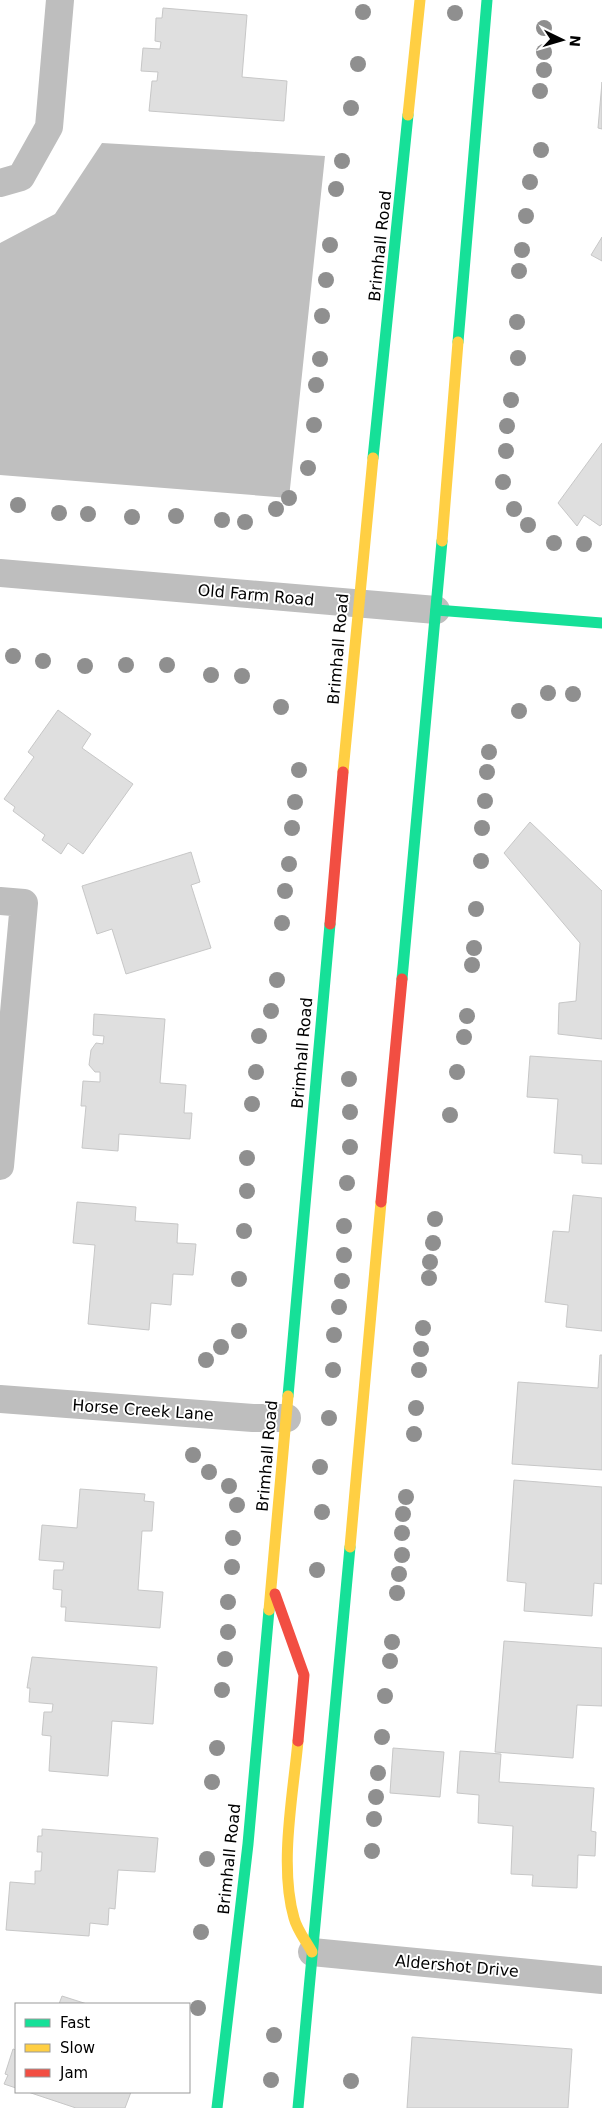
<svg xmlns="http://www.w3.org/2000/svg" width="602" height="2108" font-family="'DejaVu Sans',sans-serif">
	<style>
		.water { fill: #bfbfbf }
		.building { fill: #dfdfdf; stroke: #c7c7c7 }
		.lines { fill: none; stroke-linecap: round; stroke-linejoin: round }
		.street { stroke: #bebebe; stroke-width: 28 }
		.fast { stroke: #16e098; stroke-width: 11 }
		.slow { stroke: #ffcf43; stroke-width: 11 }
		.jam { stroke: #f24e42; stroke-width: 11 }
		.tree { fill: #8f8f8f }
		.labels { text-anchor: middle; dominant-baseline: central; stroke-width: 4; stroke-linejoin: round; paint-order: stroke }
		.street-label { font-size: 16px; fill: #000; stroke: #fff }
	</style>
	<rect width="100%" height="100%" fill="#fff"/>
	<path class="water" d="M102,143L325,156L289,498L0,475V243L55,214Z"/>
	<g class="building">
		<path d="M163,8L247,15L242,77L287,81L284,121L149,111L152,81H157L158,72L141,71L143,48L160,49L161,42L155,41L156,18H162Z"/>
		<path d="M602,82V129L598,128Z"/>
		<path d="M602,237V261L591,255Z"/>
		<path d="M602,443V524L600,526L584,515L577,526L558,503Z"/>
		<path d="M58,710L91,734L82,748L133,784L83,854L68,843L61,854L42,840L45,835L13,811L15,807L4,799L34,757L28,752Z"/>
		<path d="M530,822L602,891V1039L558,1034L559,1003L576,1001L580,943L504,853Z"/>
		<path d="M191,852L200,882L191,885L211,948L126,974L112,929L97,934L82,886Z"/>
		<path d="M94,1014L165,1019L160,1083L186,1085L184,1113H192L190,1139L119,1134L118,1151L82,1148L86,1106H81L83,1081L100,1082V1072H95L89,1065L91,1050L96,1043L103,1044L104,1036L93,1035Z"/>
		<path d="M530,1056L602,1061V1164L582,1163V1155L554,1153L558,1099L527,1097Z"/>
		<path d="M573,1195L602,1198V1331L566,1327L568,1305L545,1302L553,1231L569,1232Z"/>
		<path d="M77,1202L136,1207L135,1221L178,1224L177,1243L196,1244L193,1275L173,1274L171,1305L151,1303L149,1330L88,1324L95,1245L73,1243Z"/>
		<path d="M600,1355H602V1470L512,1464L518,1382L598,1388Z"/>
		<path d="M514,1480L602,1487V1584L594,1583L592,1616L524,1611L526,1583L507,1581Z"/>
		<path d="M80,1489L145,1494L144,1501L154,1502L152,1531H142L138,1590L163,1592L160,1628L65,1621L66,1607H61L62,1590L53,1589L54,1570H63L64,1562L39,1560L42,1525L77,1528Z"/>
		<path d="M504,1641L602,1648V1706L577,1705L573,1758L495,1752Z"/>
		<path d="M32,1657L157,1667L153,1724L112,1721L108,1776L49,1771L51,1736L42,1735L44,1712H52L53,1704L29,1702L30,1688H27Z"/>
		<path d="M393,1748L444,1752L440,1797L390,1793Z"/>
		<path d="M460,1751L501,1754L499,1782L594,1788L591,1831L596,1832L595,1856L578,1855L577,1888L532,1886L533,1875L511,1874L513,1826L478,1823L479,1795L457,1793Z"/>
		<path d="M42,1829L158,1838L155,1872L118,1870L115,1909L109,1908L108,1925L90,1923L89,1936L6,1930L10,1882L35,1884V1871H41L42,1852H37L38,1836H42Z"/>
		<path d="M62,1996L87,2004H56H59Z"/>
		<path d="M412,2037L572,2049L568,2108H407Z"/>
		<path d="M13,2049L16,2050V2088L4,2084L8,2075L5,2074Z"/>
		<path d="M28,2092H131L125,2108H76Z"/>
	</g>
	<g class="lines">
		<g class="street">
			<path d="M0,183L21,177L49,127L60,0"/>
			<path d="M0,573L436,610"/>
			<path d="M0,901L24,903L0,1166"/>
			<path d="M0,1399L253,1418H287"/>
			<path d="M312,1952L602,1980"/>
		</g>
		<g class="fast">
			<path d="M458,342L487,0"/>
			<path d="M373,458L408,115"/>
			<path d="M436,610L602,623"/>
			<path d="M402,979L442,541"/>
			<path d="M288,1396L330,924"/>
			<path d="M217,2108L248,1844L269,1610"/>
			<path d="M298,2108L350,1547"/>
		</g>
		<g class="slow">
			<path d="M408,115L420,0"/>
			<path d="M442,541L458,342"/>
			<path d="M343,772L373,458"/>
			<path d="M350,1547L381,1202"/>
			<path d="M269,1610L288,1396"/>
			<path d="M298,1741C293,1795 279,1866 294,1918C297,1930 306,1941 312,1952"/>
		</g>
		<g class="jam">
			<path d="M330,924L343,772"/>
			<path d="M381,1202L402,979"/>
			<path d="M275,1594L304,1675L298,1741"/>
		</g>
	</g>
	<g class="tree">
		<circle cx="363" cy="12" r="8"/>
		<circle cx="455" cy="13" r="8"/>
		<circle cx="544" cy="28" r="8"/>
		<circle cx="544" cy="52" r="8"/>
		<circle cx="358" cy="64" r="8"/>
		<circle cx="544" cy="70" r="8"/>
		<circle cx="540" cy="91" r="8"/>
		<circle cx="351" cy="108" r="8"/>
		<circle cx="541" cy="150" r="8"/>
		<circle cx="342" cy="161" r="8"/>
		<circle cx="530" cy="182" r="8"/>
		<circle cx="336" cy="189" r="8"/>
		<circle cx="526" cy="216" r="8"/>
		<circle cx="330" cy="245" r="8"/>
		<circle cx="522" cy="250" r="8"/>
		<circle cx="519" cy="271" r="8"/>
		<circle cx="326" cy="280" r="8"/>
		<circle cx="322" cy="316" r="8"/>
		<circle cx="517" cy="322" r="8"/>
		<circle cx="518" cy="358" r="8"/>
		<circle cx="320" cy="359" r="8"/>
		<circle cx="316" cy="385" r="8"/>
		<circle cx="511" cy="400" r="8"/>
		<circle cx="314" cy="425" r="8"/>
		<circle cx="507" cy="426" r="8"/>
		<circle cx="506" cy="451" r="8"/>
		<circle cx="308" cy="468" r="8"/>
		<circle cx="503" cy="482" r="8"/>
		<circle cx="289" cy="498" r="8"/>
		<circle cx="18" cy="505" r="8"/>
		<circle cx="276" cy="509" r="8"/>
		<circle cx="514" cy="509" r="8"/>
		<circle cx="59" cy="513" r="8"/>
		<circle cx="88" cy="514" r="8"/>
		<circle cx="176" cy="516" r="8"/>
		<circle cx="132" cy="517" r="8"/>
		<circle cx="222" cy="520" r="8"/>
		<circle cx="245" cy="522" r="8"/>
		<circle cx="528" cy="525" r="8"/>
		<circle cx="554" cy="543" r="8"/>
		<circle cx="584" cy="544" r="8"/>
		<circle cx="13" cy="656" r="8"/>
		<circle cx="43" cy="661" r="8"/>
		<circle cx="126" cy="665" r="8"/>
		<circle cx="167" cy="665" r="8"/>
		<circle cx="85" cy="666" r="8"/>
		<circle cx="211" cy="675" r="8"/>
		<circle cx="242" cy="676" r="8"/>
		<circle cx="548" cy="693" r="8"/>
		<circle cx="573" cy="694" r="8"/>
		<circle cx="281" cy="707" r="8"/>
		<circle cx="519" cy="711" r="8"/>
		<circle cx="489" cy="752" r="8"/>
		<circle cx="299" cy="770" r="8"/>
		<circle cx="487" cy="772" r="8"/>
		<circle cx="485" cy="801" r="8"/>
		<circle cx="295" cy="802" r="8"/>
		<circle cx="292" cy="828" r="8"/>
		<circle cx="482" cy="828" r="8"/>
		<circle cx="481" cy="861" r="8"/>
		<circle cx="289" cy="864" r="8"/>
		<circle cx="285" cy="891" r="8"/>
		<circle cx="476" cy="909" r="8"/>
		<circle cx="282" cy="923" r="8"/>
		<circle cx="474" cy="948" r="8"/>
		<circle cx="472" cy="965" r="8"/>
		<circle cx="277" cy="980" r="8"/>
		<circle cx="271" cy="1011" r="8"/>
		<circle cx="467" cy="1016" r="8"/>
		<circle cx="259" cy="1036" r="8"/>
		<circle cx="464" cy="1037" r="8"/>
		<circle cx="256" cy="1072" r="8"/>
		<circle cx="457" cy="1072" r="8"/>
		<circle cx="349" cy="1079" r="8"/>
		<circle cx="252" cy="1104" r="8"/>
		<circle cx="350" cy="1112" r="8"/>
		<circle cx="450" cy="1115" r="8"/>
		<circle cx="350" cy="1147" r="8"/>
		<circle cx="247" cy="1158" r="8"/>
		<circle cx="347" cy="1183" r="8"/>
		<circle cx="247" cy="1191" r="8"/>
		<circle cx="435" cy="1219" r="8"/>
		<circle cx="344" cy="1226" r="8"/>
		<circle cx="244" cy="1231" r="8"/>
		<circle cx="433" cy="1243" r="8"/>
		<circle cx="344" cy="1255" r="8"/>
		<circle cx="430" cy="1262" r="8"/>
		<circle cx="429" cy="1278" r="8"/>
		<circle cx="239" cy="1279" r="8"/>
		<circle cx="342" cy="1281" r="8"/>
		<circle cx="339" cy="1307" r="8"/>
		<circle cx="423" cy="1328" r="8"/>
		<circle cx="239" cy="1331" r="8"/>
		<circle cx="334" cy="1335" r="8"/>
		<circle cx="221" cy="1347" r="8"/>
		<circle cx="421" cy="1349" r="8"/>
		<circle cx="206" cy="1360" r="8"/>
		<circle cx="333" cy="1370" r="8"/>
		<circle cx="419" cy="1370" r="8"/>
		<circle cx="416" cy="1408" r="8"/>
		<circle cx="329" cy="1418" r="8"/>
		<circle cx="414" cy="1434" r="8"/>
		<circle cx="193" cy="1455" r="8"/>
		<circle cx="320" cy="1467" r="8"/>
		<circle cx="209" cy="1472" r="8"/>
		<circle cx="229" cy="1486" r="8"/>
		<circle cx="406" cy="1497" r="8"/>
		<circle cx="237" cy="1505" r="8"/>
		<circle cx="322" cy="1512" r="8"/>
		<circle cx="403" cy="1514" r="8"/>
		<circle cx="402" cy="1533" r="8"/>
		<circle cx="233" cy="1538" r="8"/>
		<circle cx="402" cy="1555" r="8"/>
		<circle cx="232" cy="1567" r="8"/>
		<circle cx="317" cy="1570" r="8"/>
		<circle cx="399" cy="1574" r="8"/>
		<circle cx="397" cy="1593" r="8"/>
		<circle cx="228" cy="1602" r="8"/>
		<circle cx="228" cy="1632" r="8"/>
		<circle cx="392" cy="1642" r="8"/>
		<circle cx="225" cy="1659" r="8"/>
		<circle cx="390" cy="1661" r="8"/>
		<circle cx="222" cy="1690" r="8"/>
		<circle cx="385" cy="1696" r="8"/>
		<circle cx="382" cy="1737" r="8"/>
		<circle cx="217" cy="1748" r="8"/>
		<circle cx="378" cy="1773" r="8"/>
		<circle cx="212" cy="1782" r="8"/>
		<circle cx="376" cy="1797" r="8"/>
		<circle cx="374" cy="1819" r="8"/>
		<circle cx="372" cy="1851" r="8"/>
		<circle cx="207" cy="1859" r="8"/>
		<circle cx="201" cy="1932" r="8"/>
		<circle cx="198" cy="2008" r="8"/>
		<circle cx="274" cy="2035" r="8"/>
		<circle cx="271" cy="2080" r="8"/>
		<circle cx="351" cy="2081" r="8"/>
	</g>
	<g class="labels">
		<g class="street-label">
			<text transform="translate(380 246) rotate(-84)">Brimhall Road</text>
			<text transform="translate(256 595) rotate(5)">Old Farm Road</text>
			<text transform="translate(338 649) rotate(-85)">Brimhall Road</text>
			<text transform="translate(302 1053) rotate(-85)">Brimhall Road</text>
			<text transform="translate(143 1410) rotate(4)">Horse Creek Lane</text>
			<text transform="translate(267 1456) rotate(-85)">Brimhall Road</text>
			<text transform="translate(229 1859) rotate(-84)">Brimhall Road</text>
			<text transform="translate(457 1966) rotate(5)">Aldershot Drive</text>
		</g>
	</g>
	<rect x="15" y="2003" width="175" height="90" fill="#ffffff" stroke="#999999"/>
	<rect x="25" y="2019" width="25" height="8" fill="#16e098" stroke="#999999"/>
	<text x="60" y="2028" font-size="15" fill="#000000">Fast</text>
	<rect x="25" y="2044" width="25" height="8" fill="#ffcf43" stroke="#999999"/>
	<text x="60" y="2053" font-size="15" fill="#000000">Slow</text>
	<rect x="25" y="2069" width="25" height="8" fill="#f24e42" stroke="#999999"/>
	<text x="60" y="2078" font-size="15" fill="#000000">Jam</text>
	<g transform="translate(562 40) rotate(95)" stroke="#ffffff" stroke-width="4" paint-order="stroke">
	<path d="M0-4L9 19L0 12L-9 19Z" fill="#000000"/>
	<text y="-8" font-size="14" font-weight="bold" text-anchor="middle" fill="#000000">N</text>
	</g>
</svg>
